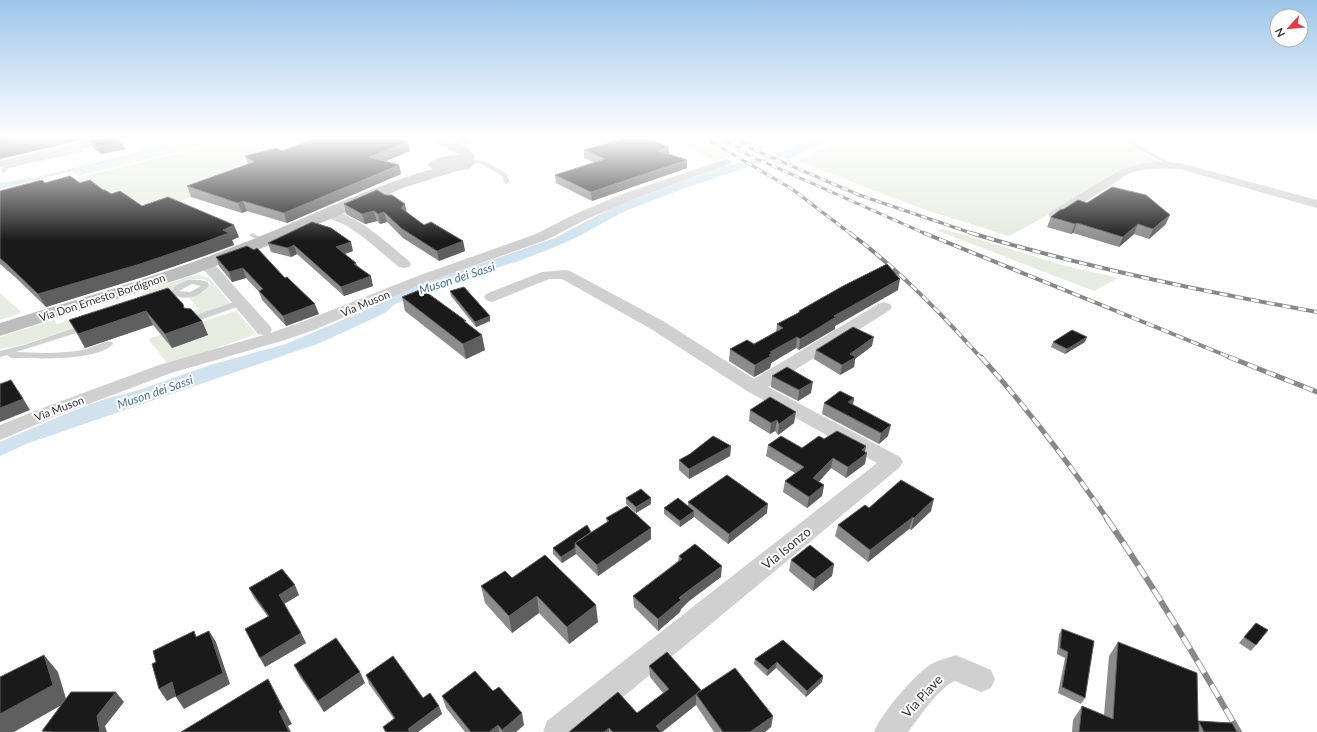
<svg xmlns="http://www.w3.org/2000/svg" width="1317" height="732" font-family="Lato,sans-serif">
	<style>
		.green { fill: #e6ecdf }
		.water { fill: #cfe2ee }
		.lines { fill: none; stroke-linecap: round; stroke-linejoin: round }
		.stream { stroke: #cfe2ee; stroke-width: 3.5 }
		.lane { fill: #d0d0d0; fill-rule: evenodd }
		.street { fill: #d0d0d0; fill-rule: evenodd }
		.secondary { fill: #bdbdbd; fill-rule: evenodd }
		.rail-far3-casing { stroke: #888; stroke-width: 3 }
		.rail-far2-casing { stroke: #888; stroke-width: 4 }
		.rail-far1-casing { stroke: #888; stroke-width: 5 }
		.rail-casing { stroke: #888; stroke-width: 6 }
		.rail-far3 { stroke: #fff; stroke-width: 2; stroke-dasharray: 6; stroke-linecap: butt }
		.rail-far2 { stroke: #fff; stroke-width: 2.5; stroke-dasharray: 8; stroke-linecap: butt }
		.rail-far1 { stroke: #fff; stroke-width: 3.5; stroke-dasharray: 10; stroke-linecap: butt }
		.rail { stroke: #fff; stroke-width: 4.5; stroke-dasharray: 14; stroke-linecap: butt }
		.wall { fill: #8c8c8c }
		.shaded-wall { fill: #5f5f5f }
		.building { fill: #1a1a1a; stroke: #5f5f5f }
		.labels { text-anchor: middle; dominant-baseline: central; stroke-width: 4; stroke-linejoin: round; paint-order: stroke }
		.street-label { font-size: 11px; fill: #333; stroke: #fff }
		.water-label { font-size: 12px; font-style: italic; fill: #3f7597; stroke: #fff }
		.near-street-label { font-size: 13px; fill: #333; stroke: #fff }
	</style>
	<rect width="100%" height="100%" fill="#fff"/>
	<g class="green">
		<path d="M206,138H238L81,175H77L73,171Z"/>
		<path d="M253,138H315L272,149V158L256,145Z"/>
		<path d="M673,138H693L732,156L716,161Z"/>
		<path d="M850,138H1116L1164,164L1137,167L1009,236L923,209L798,161Z"/>
		<path d="M238,139L246,140L263,155L255,157L251,154L241,157L245,160L241,161L258,172L180,201L186,203L170,209L160,227L91,193L72,179Z"/>
		<path d="M944,229L1062,265L1118,278L1094,291L936,230Z"/>
		<path d="M200,275L209,278L231,304L198,316L194,311L198,309L189,297L204,292L210,285V282L202,279L191,280L176,286L168,293L136,299L146,291L191,276Z"/>
		<path d="M0,293L20,311L21,313L0,320Z"/>
		<path d="M113,306L119,313L25,344L0,349V337L54,320L57,324Z"/>
		<path d="M236,311L256,334L169,365L148,339Z"/>
	</g>
	<g class="water">
		<path d="M195,138H206L0,189V183L33,178Z"/>
		<path d="M813,138H832L788,159L776,154Z"/>
		<path d="M744,162L751,166L685,188L625,211L575,238L550,249L516,262L440,285L395,304L385,313L320,343L26,444L0,456V442L70,412L105,399L139,390L210,365L286,344L364,311L407,289L555,238L619,204L722,167Z"/>
	</g>
	<g class="lines">
		<path class="stream" d="M743,166L787,153"/>
		<g class="lane">
			<path d="M456,138H463L471,143L466,144Z"/>
			<path d="M1118,138H1125L1175,165L1170,166Z"/>
			<path d="M80,149L83,151L82,152L25,164L7,169L4,173L1,171L3,167L32,159Z"/>
			<path d="M468,159C484,159 494,166 507,174L510,183L505,184L502,176L482,164L466,162V160Z"/>
			<path d="M252,233L266,240L267,241L266,242H262L250,236V234Z"/>
			<path d="M188,280H200L208,282L209,286C200,297 182,303 171,292L175,286ZM192,284L201,286L190,292L179,291Z"/>
			<path d="M237,301H240L244,303L243,305L197,321H191L190,319L191,317Z"/>
			<path d="M86,324L89,325L90,327L89,329L16,352C38,353 60,354 82,350C91,349 103,340 112,342L113,344C96,362 35,358 11,358L7,355L0,357V351L24,345Z"/>
		</g>
		<g class="street">
			<path d="M98,138H118L113,141L0,167V161Z"/>
			<path d="M726,159L730,160L732,162L730,164L633,199L585,220L546,240L425,283L314,330L285,340L171,373L59,415L0,440V425L45,407L159,365L264,335L258,334L206,272L197,264L199,261C206,259 210,262 216,266L270,326L272,330L270,333L302,322L415,277L536,234L575,214L625,193Z"/>
			<path d="M1160,162L1180,163L1317,200V208L1179,169C1162,168 1146,168 1130,173L1060,218H1050L1049,215L1050,212L1122,169L1139,164Z"/>
			<path d="M329,209C361,217 384,241 409,261L411,264L409,267L404,268L399,267C382,253 366,238 347,226C340,222 327,219 323,213L324,210Z"/>
			<path d="M565,270L570,271L663,321L754,379L878,304L884,302L890,304L892,307L890,310L768,387L900,457L903,462L900,467L581,732H543L547,721L877,463L747,391L651,329L562,279H549L492,302L486,300L484,297L486,294L542,272Z"/>
			<path d="M956,655L991,670L995,679L991,688L981,692L955,681C938,688 920,717 908,732H874C881,714 913,676 930,665C937,660 948,658 956,655Z"/>
		</g>
		<path class="secondary" d="M431,138C448,138 464,141 475,156L474,159L476,162L469,169L453,172L403,188L248,254L189,276L0,336V323C78,299 157,277 233,247C300,222 364,188 433,169L428,165C433,157 451,155 460,155L433,141Z"/>
		<defs>
			<g id="rail-far3">
				<path d="M705,138L792,189L851,234"/>
				<path d="M719,138L746,151"/>
				<path d="M734,138L750,145"/>
				<path d="M743,145L859,195L974,234"/>
				<path d="M739,151L926,234"/>
			</g>
			<g id="rail-far2">
				<path d="M850,233C898,269 941,313 981,358"/>
				<path d="M924,233L1232,358"/>
				<path d="M971,233C1084,267 1200,291 1317,312"/>
			</g>
			<g id="rail-far1">
				<path d="M981,357C1027,408 1069,463 1108,520"/>
				<path d="M1229,357L1317,392"/>
			</g>
			<path id="rail" d="M1107,519C1155,588 1197,660 1239,732"/>
		</defs>
		<use href="#rail-far3" class="rail-far3-casing"/>
		<use href="#rail-far2" class="rail-far2-casing"/>
		<use href="#rail-far1" class="rail-far1-casing"/>
		<use href="#rail" class="rail-casing"/>
		<use href="#rail-far3" class="rail-far3"/>
		<use href="#rail-far2" class="rail-far2"/>
		<use href="#rail-far1" class="rail-far1"/>
		<use href="#rail" class="rail"/>
	</g>
	<g class="wall">
		<path d="M89,140L121,141L125,149L101,154L92,147Z"/>
		<path d="M408,142L410,151L385,161L399,165L401,174L287,223L247,211L242,213L191,197L187,186L248,165L245,156L282,151Z"/>
		<path d="M669,147V154L687,160V168L592,201L556,183L555,175L596,163L584,158V150Z"/>
		<path d="M45,183H80L103,190L142,206L239,237L232,240L234,245L204,256L146,276L46,307L16,278L0,264V191Z"/>
		<path d="M1087,203L1170,215L1165,225L1149,239L1134,234L1119,247L1073,233L1071,234L1047,227L1051,217L1064,209Z"/>
		<path d="M344,204L406,212L424,225L463,241L465,251L439,261L403,238L387,222L380,224L377,221L365,224L346,214Z"/>
		<path d="M268,243L353,251L345,254L356,263L357,265L373,286L344,296L297,254L291,257L271,252Z"/>
		<path d="M247,246L319,314L286,326L262,300L259,292L246,278L232,282L219,266L216,257Z"/>
		<path d="M898,290L835,326V329L799,350L796,348L771,363L770,368L754,377L729,361L730,349L754,344L776,332L777,324L798,313L799,311Z"/>
		<path d="M450,291L490,321L476,327L451,296Z"/>
		<path d="M402,297L466,323L485,350L466,359L405,311Z"/>
		<path d="M185,308L202,321L208,335L172,348L153,325L85,348L69,320Z"/>
		<path d="M1053,342H1085L1065,354L1051,347Z"/>
		<path d="M872,346L855,359L854,367L840,375L814,359L816,350Z"/>
		<path d="M772,376L811,393L798,401L771,387Z"/>
		<path d="M854,398L853,405L888,436L879,444L822,414L824,403Z"/>
		<path d="M750,410L794,423L778,435L775,431L770,434L749,421Z"/>
		<path d="M824,439L866,446L865,451V464L846,478L831,468L819,482L824,485L822,496L807,508L783,492L785,481L795,473L766,456L768,445L802,448Z"/>
		<path d="M731,446L730,456L689,479L679,470V460Z"/>
		<path d="M626,498L651,504L636,513L626,504Z"/>
		<path d="M688,502L767,513L728,544L694,517L680,527L664,514V508L688,506Z"/>
		<path d="M869,508L931,511L911,530L909,529L868,562L835,536L838,525Z"/>
		<path d="M606,518L651,539L598,576L576,554L562,563L553,554V548L591,532L607,522Z"/>
		<path d="M679,556L721,577L689,601L681,609L680,612L658,631L634,607L633,596L678,561Z"/>
		<path d="M791,560L834,564L832,576L813,591L789,571Z"/>
		<path d="M512,578L598,622L569,644L539,613L512,633L485,603L481,586Z"/>
		<path d="M249,588L299,595L284,604L306,643L265,667L268,617L254,598Z"/>
		<path d="M1256,623L1268,630L1251,651L1239,643Z"/>
		<path d="M1062,629L1085,698L1081,704L1058,693L1065,658L1057,654L1059,634Z"/>
		<path d="M783,640L823,676L822,682L806,697L776,668L767,676L754,664L755,659Z"/>
		<path d="M1118,642L1198,721L1237,732H1072L1073,720L1082,706L1104,715L1109,656Z"/>
		<path d="M294,665L365,683L324,712L300,677Z"/>
		<path d="M649,666L701,690L773,716L771,727L765,732H714L696,705L662,732H569L637,713L663,693L650,677Z"/>
		<path d="M366,675L423,698L439,706L442,714L418,732H385L383,727L394,719L369,684Z"/>
		<path d="M493,691L524,725L516,732H465L446,708L442,696Z"/>
	</g>
	<g class="shaded-wall">
		<path d="M26,138H90L0,159V144Z"/>
		<path d="M121,141L125,149L101,154L98,147Z"/>
		<path d="M408,142L410,151L372,167L369,157Z"/>
		<path d="M669,147V155L659,151Z"/>
		<path d="M687,160V168L592,201L591,192Z"/>
		<path d="M399,165L401,174L287,223L284,213Z"/>
		<path d="M243,201L247,211L242,213L238,203Z"/>
		<path d="M405,204L407,214L401,208Z"/>
		<path d="M374,211L377,221L365,224L362,214Z"/>
		<path d="M384,212L387,222L380,224L378,214Z"/>
		<path d="M1170,215L1165,225L1149,239L1153,229Z"/>
		<path d="M1077,223L1073,233L1071,234L1075,224Z"/>
		<path d="M1138,224L1134,234L1119,247L1123,237Z"/>
		<path d="M234,225L239,237L232,240L234,245L204,256L146,276L46,307L38,294Z"/>
		<path d="M463,241L465,251L439,261L437,251Z"/>
		<path d="M351,242L353,251L338,256L336,247Z"/>
		<path d="M294,245L297,254L291,257L288,248Z"/>
		<path d="M243,268L246,278L232,282L229,272Z"/>
		<path d="M371,276L373,286L344,296L341,287Z"/>
		<path d="M900,279L898,290L835,326V329L799,350L800,339L834,316Z"/>
		<path d="M315,304L319,314L286,326L283,316Z"/>
		<path d="M146,311L153,325L85,348L78,334Z"/>
		<path d="M490,316V321L476,327L475,322Z"/>
		<path d="M202,321L208,335L172,348L165,334Z"/>
		<path d="M482,335L485,350L466,359L463,344Z"/>
		<path d="M797,337L796,348L771,363L770,368L754,377L755,365L770,352Z"/>
		<path d="M874,337L872,346L855,359L854,367L840,375L842,365L850,354Z"/>
		<path d="M1087,337L1085,342L1065,354L1067,349Z"/>
		<path d="M813,382L811,393L798,401L799,390Z"/>
		<path d="M18,390L30,410L0,422V408Z"/>
		<path d="M854,398L852,409L848,402Z"/>
		<path d="M796,412L794,423L778,435L779,424Z"/>
		<path d="M777,420L775,431L770,434L771,423Z"/>
		<path d="M891,425L888,436L879,444L881,433Z"/>
		<path d="M731,446L730,456L689,479V469Z"/>
		<path d="M866,446L864,456L867,453L865,464L846,478L848,467L862,450Z"/>
		<path d="M833,458L831,468L812,489L813,478Z"/>
		<path d="M824,485L822,496L807,508L809,497Z"/>
		<path d="M651,498V504L636,513V507Z"/>
		<path d="M934,499L931,511L911,530L914,518Z"/>
		<path d="M768,504L767,513L728,544L729,534Z"/>
		<path d="M694,511V517L680,527V521Z"/>
		<path d="M913,517L909,529L868,562L870,550Z"/>
		<path d="M651,528V539L598,576L597,565Z"/>
		<path d="M575,548L576,554L562,563L561,557Z"/>
		<path d="M834,564L832,576L813,591L815,579Z"/>
		<path d="M722,566L721,577L689,601L681,609L680,612L658,631V619L689,590Z"/>
		<path d="M295,585L299,595L284,604L279,595Z"/>
		<path d="M537,596L539,613L512,633L509,616Z"/>
		<path d="M596,605L598,622L569,644L567,627Z"/>
		<path d="M209,631L216,642L230,684L184,709L176,697Z"/>
		<path d="M301,633L306,643L265,667L260,658Z"/>
		<path d="M44,655L58,672L67,702L14,732H0V714Z"/>
		<path d="M777,662L776,668L767,676L768,670Z"/>
		<path d="M360,672L365,683L324,712L318,701Z"/>
		<path d="M823,676L822,682L806,697L807,691Z"/>
		<path d="M268,679L292,724L288,726L291,732H289L279,711Z"/>
		<path d="M172,682L180,694L167,701L159,689Z"/>
		<path d="M116,692L124,702L105,726L107,732H100L97,716Z"/>
		<path d="M696,694V705L662,732H656V726Z"/>
		<path d="M439,706L442,714L418,732H409L408,729Z"/>
		<path d="M522,713L524,725L516,732H503L502,730Z"/>
		<path d="M773,716L771,727L765,732H750Z"/>
		<path d="M498,725L499,732H489Z"/>
		<path d="M609,728V732H604Z"/>
	</g>
	<g class="building">
		<path d="M0,138H26L0,144Z"/>
		<path d="M95,138H117L121,141L98,147L89,140Z"/>
		<path d="M317,138H395L408,142L369,157L399,165L284,213L243,201L238,203L187,186L254,162L245,156L277,148L282,151Z"/>
		<path d="M624,138H646L669,147L659,151L687,160L591,192L555,175L605,159L584,150Z"/>
		<path d="M70,176L80,183L90,180L103,190H105L111,194L120,191L142,206L168,197L234,225L223,230L229,233L199,244L140,264L38,294L9,266L0,258V191L42,180L45,183Z"/>
		<path d="M1112,187L1146,195L1170,215L1153,229L1138,224L1123,237L1077,223L1075,224L1051,217L1060,210L1064,209L1078,200L1087,203Z"/>
		<path d="M377,190L385,195H392L405,204L401,208L424,225L431,222L463,241L437,251L401,228L384,212L378,214L374,211L362,214L344,204Z"/>
		<path d="M312,222L331,228L351,242L336,247L356,263L354,264L371,276L341,287L294,245L288,248L268,243Z"/>
		<path d="M247,246L254,250L257,248L285,278L287,277L315,304L283,316L259,291L263,289L243,268L229,272L216,257Z"/>
		<path d="M887,264L900,279L834,316L836,317L800,339L797,337L770,352L772,353L769,355L771,356L755,365L730,349L747,340L754,344L783,328L777,324L800,312L799,311L843,286Z"/>
		<path d="M464,287L490,316L475,322L450,291Z"/>
		<path d="M168,288L183,304L184,308L191,309L202,321L165,334L146,311L78,334L69,320Z"/>
		<path d="M422,289L466,321H464L482,335L463,344L402,297Z"/>
		<path d="M853,327L874,337L850,354L856,357L842,365L816,350Z"/>
		<path d="M1072,330L1087,337L1067,349L1053,342Z"/>
		<path d="M787,367L813,382L799,390L772,376Z"/>
		<path d="M11,380L23,399L0,408V384Z"/>
		<path d="M840,391L854,398L848,402L891,425L881,433L824,403Z"/>
		<path d="M770,397L796,412L779,424L777,420L771,423L750,410Z"/>
		<path d="M837,431L866,446L862,450L867,453L848,467L833,458L813,478L824,485L809,497L785,481L804,467L768,445L781,436L802,448L819,436L824,439Z"/>
		<path d="M713,436L731,446L689,469L679,460L690,454Z"/>
		<path d="M727,475L768,504L729,534L688,502Z"/>
		<path d="M901,480L934,499L914,518L913,517L870,550L838,525L865,505L869,508Z"/>
		<path d="M641,489L651,498L636,507L626,498Z"/>
		<path d="M678,498L694,511L680,521L664,508Z"/>
		<path d="M627,506L651,528L597,565L575,543L609,521L606,518Z"/>
		<path d="M587,525L591,532L575,543V548L561,557L553,548Z"/>
		<path d="M695,544L722,566L689,590L679,598L681,600L658,619L633,596L682,559L679,556Z"/>
		<path d="M810,545L834,564L815,579L791,560Z"/>
		<path d="M545,555L596,605L567,627L537,596L509,616L481,586L505,571L512,578Z"/>
		<path d="M282,569L295,585L279,595L301,633L260,658L245,629L269,616L249,588Z"/>
		<path d="M1256,623L1268,630L1256,645L1244,637Z"/>
		<path d="M1062,629L1094,641L1085,698L1062,687L1068,652L1060,648Z"/>
		<path d="M194,631L196,637L209,631L223,673L176,697L172,682L159,689L152,664L156,662L153,651Z"/>
		<path d="M336,638L360,672L318,701L294,665Z"/>
		<path d="M783,640L823,676L807,691L777,662L768,670L755,659Z"/>
		<path d="M1118,642L1197,673L1198,721L1232,723L1237,732H1204L1199,722V732H1079L1082,706L1113,719Z"/>
		<path d="M667,652L701,690L656,726L661,732H613L609,728L604,732H569L618,692L637,713L669,689L649,666Z"/>
		<path d="M44,655L53,685L0,714V677Z"/>
		<path d="M393,656L423,698L430,693L439,706L408,729L410,732H386L383,727L395,718L366,675Z"/>
		<path d="M735,668L773,716L750,732H723L696,694Z"/>
		<path d="M475,671L493,691L499,687L522,713L502,730L498,725L489,732H471L442,696Z"/>
		<path d="M268,679L283,709L279,711L289,732H181Z"/>
		<path d="M71,692H116L97,716L100,732H53L42,731Z"/>
	</g>
	<linearGradient id="sky" x2="0" y2="1"><stop stop-color="#9ec6ea"/><stop offset="0.57" stop-color="#fff"/><stop offset="1" stop-color="#fff" stop-opacity="0"/></linearGradient>
	<rect width="1317" height="241" fill="url(#sky)"/>
	<g class="labels">
		<g class="street-label">
			<text transform="translate(102 297) rotate(-18)">Via Don Ernesto Bordignon</text>
			<text transform="translate(365 303) rotate(-23)">Via Muson</text>
			<text transform="translate(59 408) rotate(-21)">Via Muson</text>
		</g>
		<g class="water-label">
			<text transform="translate(457 278) rotate(-18)">Muson dei Sassi</text>
			<text transform="translate(155 392) rotate(-19)">Muson dei Sassi</text>
		</g>
		<g class="near-street-label">
			<text transform="translate(786 548) rotate(-39)">Via Isonzo</text>
			<text transform="translate(922 696) rotate(-47)">Via Piave</text>
		</g>
	</g>
	<g transform="translate(1289 28) rotate(243)"><circle r="19" fill="#ffffff" stroke="#adadad"/>
	<path d="M0-3L7 15L0 10L-7 15Z" fill="#e63946"/>
	<text y="-6" font-size="11" font-weight="bold" text-anchor="middle" fill="#333333">N</text>
	</g>
</svg>
